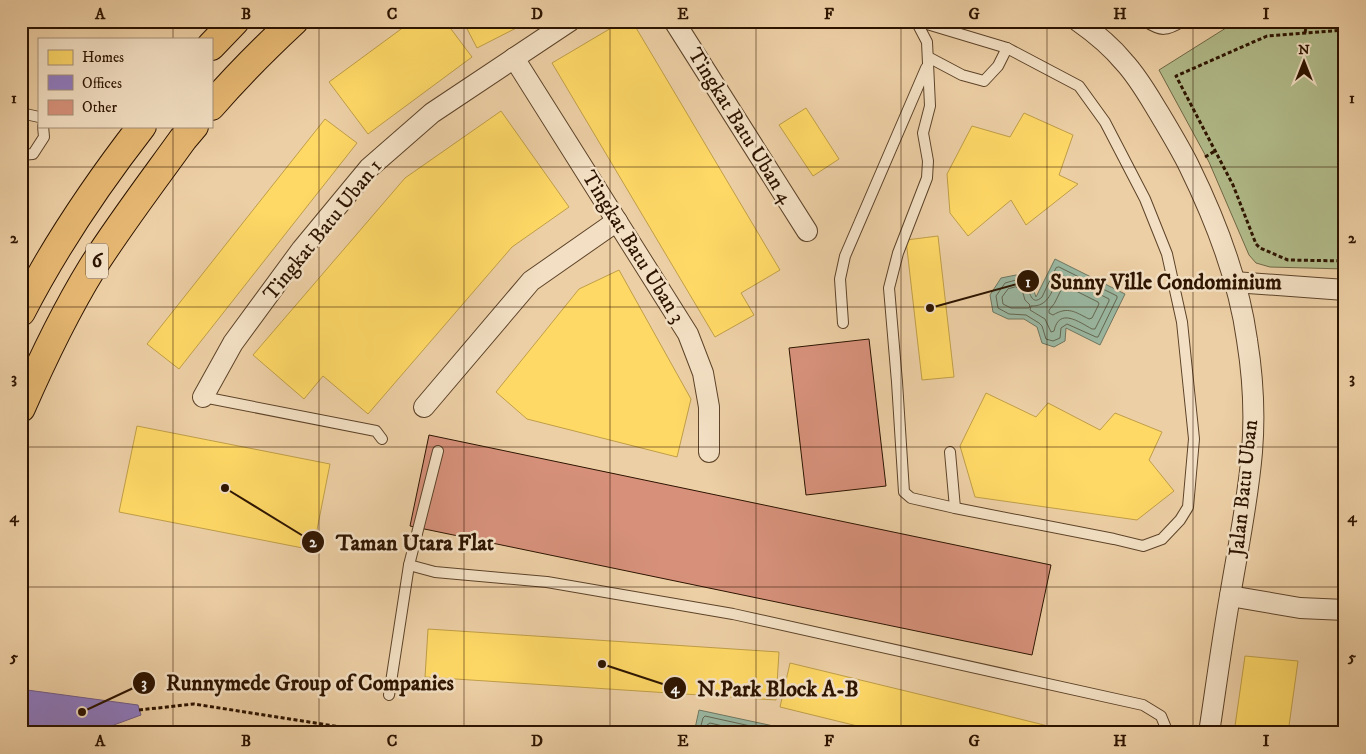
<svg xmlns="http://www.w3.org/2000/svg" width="1366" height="754" font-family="'IM FELL DW Pica',serif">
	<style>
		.green { fill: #b2bc8b; stroke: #706846 }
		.water { fill: #9ab7a1; stroke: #6e7661 }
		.homes { fill: #ffd966; stroke: #c09e47 }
		.offices { fill: #8e7cc3; stroke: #715d88 }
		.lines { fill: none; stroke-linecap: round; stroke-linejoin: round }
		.shore { stroke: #646650; stroke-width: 1 }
		.building { fill: #d7917b; stroke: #2d1400 }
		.service-casing { stroke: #5d4329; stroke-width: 12 }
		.minor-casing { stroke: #5d4329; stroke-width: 22 }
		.trunk-casing { stroke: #2d1400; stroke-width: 30 }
		.path { stroke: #2d1400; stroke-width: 3; stroke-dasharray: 4 2.5; stroke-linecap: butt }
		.service { stroke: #f3e0c4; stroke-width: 10 }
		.minor { stroke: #f3e0c4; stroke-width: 20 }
		.trunk { stroke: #e6b872; stroke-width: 28 }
		.grid { fill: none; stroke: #2d1400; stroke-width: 1; stroke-opacity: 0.55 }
		.labels { text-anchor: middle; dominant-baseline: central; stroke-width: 5; stroke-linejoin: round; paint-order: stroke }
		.shield { fill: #f3e0c4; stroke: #68513b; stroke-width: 1 }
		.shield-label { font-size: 20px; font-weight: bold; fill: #2d1400 }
		.street-label { font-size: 21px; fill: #2d1400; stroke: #f3e0c4 }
		.leader { fill: none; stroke: #2d1400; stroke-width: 2 }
		.callout-dot { fill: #2d1400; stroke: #f3e0c4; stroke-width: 2 }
		.mark-label { font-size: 15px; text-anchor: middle; font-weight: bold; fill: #fff }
		.callout-label { font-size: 22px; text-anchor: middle; font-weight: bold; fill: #2d1400; stroke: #f3e0c4; stroke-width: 5; stroke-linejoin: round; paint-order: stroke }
		.neatline { fill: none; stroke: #2d1400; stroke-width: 2 }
		.grid-label { font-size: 16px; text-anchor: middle; font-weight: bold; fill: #2d1400 }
	</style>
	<rect width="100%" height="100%" fill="#edcfa5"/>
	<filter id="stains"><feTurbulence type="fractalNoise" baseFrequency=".004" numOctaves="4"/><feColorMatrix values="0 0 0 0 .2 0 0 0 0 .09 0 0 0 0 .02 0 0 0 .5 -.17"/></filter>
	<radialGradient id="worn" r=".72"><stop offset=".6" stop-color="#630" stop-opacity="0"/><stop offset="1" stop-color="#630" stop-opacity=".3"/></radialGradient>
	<path class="green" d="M1237,21H1345V269L1270,267L1256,263L1249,255L1209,162L1159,70Z"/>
	<g class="water">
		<path d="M1055,259L1125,294L1100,345L1066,328L1065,341L1054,347L1042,343L1037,327L1024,319H1008L993,312L990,295L1001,278L1016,275L1031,282L1036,297Z"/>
		<path d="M699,710L806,733H694Z"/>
	</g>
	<g class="homes">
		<path d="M412,21H445L472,57L368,134L329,82Z"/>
		<path d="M463,21H530L477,48Z"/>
		<path d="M623,21H632L780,270L741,293L754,315L715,337L552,63Z"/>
		<path d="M806,108L839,159L813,176L779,125Z"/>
		<path d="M501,111L569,207L512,247L368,414L323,376L304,399L253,355L405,178Z"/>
		<path d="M1024,113L1073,135L1059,175L1078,184L1026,225L1011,200L968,236L950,213L947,174L972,126L1010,137Z"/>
		<path d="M325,119L357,143L179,369L147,344Z"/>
		<path d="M938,236L954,377L922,380L906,240Z"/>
		<path d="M619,270L691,399L677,457L527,419L496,392L579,289Z"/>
		<path d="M986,393L1036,417L1048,403L1100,430L1115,413L1162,432L1149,460L1174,491L1137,520L975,497L960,446Z"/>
		<path d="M137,426L330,464L313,550L119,512Z"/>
		<path d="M428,629L779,652L776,700L425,677Z"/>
		<path d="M1245,656L1298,661L1288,733H1234Z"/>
		<path d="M790,663L972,707L1076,733H886L780,707Z"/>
	</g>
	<path class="offices" d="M27,690L138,705L141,715L92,733H21Z"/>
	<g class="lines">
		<g class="shore">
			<path d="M1059,267L1117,296V298L1098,337H1096L1067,324L1061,328L1060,338L1053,341L1046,339L1042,326L1039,323L1026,315L1009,314L998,308L996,296L1005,283L1016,280L1026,285C1030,291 1031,307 1042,297L1056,268Z"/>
			<path d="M1061,275L1109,299V301L1095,329H1092C1079,322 1059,307 1054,331L1051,332L1045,319L1030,310L1031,306C1049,307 1052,290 1059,276Z"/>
			<path d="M1064,285L1098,302L1099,304L1092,318L1089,319C1075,312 1068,306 1053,315L1049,313V310L1054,304Z"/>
			<path d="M1016,287L1022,290L1025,300L1030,305L1029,308H1011L1003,304L1002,297L1008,289Z"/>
			<path d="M699,733L703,718L705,716L782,733"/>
			<path d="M706,733L707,725L710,723L753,733"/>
		</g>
	</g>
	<g class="building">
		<path d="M869,339L886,486L806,495L789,348Z"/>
		<path d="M429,435L1051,565L1032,655L410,526Z"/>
	</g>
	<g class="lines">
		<defs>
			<g id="service">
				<path d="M916,21L927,42L930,106L923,133L928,161L927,178L898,253L889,288L897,382L904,492L911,498L955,508L1114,539L1143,546L1162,539L1180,520L1188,507L1194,439L1182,322L1167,254L1145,199L1105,122L1079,86L1007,48L917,21"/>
				<path d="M1145,21C1161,32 1167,31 1183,21"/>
				<path d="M928,57L962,75L984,81L998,66L1007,48"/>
				<path d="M21,113L39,117"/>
				<path d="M21,155L33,154L44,137L43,126"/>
				<path d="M843,323L840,279L845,256L926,68"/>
				<path d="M203,397L376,431L382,439"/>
				<path d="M950,452L955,508"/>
				<path d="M409,565L438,451"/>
				<path d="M389,695L409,565L435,572L547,582L733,614L1143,705L1161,716L1168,733"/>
			</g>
			<g id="minor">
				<path d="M674,21L807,231"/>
				<path d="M1078,21C1095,33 1111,46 1124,62C1138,77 1148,95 1159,113C1169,130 1180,148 1189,166C1215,219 1239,281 1247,340C1253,377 1255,415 1252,452C1248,500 1238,548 1230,596C1222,641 1216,687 1209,733"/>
				<path d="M514,58L688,334L703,373L709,407V452"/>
				<path d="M1234,282L1345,290"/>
				<path d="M203,397L233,343L302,249L369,168L432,113L570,21"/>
				<path d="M424,407L531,281L617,221"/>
				<path d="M1230,596L1300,608L1345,610"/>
			</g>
			<g id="trunk">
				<path d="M211,46L235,21"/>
				<path d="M211,106C237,76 265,48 294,21"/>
				<path d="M21,312C55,246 97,184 142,126"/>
				<path d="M21,408C42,360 65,312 92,268C120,224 152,182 183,139L194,126"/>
			</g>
		</defs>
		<use href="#service" class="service-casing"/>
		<use href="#minor" class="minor-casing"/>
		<use href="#trunk" class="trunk-casing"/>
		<g class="path">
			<path d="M1345,30L1267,36L1176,76L1233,185L1256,244L1260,248L1288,260L1345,261"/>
			<path d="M1305,33L1307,21"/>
			<path d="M1205,157L1215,151"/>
			<path d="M139,710L194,704L360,730V733"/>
		</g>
		<use href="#service" class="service"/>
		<use href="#minor" class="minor"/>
		<use href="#trunk" class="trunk"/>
	</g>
	<path class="grid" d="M173,21V39M319,21V733M464,21V733M610,21V733M756,21V733M901,21V733M1047,21V733M1193,21V733M173,126V733M21,167H1345M21,307H1345M21,447H1345M21,587H1345"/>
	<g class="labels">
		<rect class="shield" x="86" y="243.5" width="22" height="35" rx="4"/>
		<g class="shield-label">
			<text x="97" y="261">6</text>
		</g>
		<g class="street-label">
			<text transform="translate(740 126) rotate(58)">Tingkat Batu Uban 4</text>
			<text transform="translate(323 230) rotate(-51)">Tingkat Batu Uban 1</text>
			<text transform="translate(633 247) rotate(58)">Tingkat Batu Uban 3</text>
			<text transform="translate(1244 488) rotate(-84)">Jalan Batu Uban</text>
		</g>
	</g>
	<path class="leader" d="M930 308L1028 281M225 488L313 542M82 712L144 683M602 664L675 688"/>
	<g class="callout-dot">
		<circle cx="930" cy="308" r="5"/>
		<circle cx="225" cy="488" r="5"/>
		<circle cx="82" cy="712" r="5"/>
		<circle cx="602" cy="664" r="5"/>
		<circle cx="1028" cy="281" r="12"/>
		<circle cx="313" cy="542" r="12"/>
		<circle cx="144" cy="683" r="12"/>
		<circle cx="675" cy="688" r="12"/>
	</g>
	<g class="mark-label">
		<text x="1028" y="287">1</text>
		<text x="313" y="547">2</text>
		<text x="144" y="688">3</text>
		<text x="675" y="693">4</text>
	</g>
	<g class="callout-label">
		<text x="1166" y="289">Sunny Ville Condominium</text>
		<text x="415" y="550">Taman Utara Flat</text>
		<text x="310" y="690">Runnymede Group of Companies</text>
		<text x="778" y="696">N.Park Block A-B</text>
	</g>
	<rect width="1366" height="754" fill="none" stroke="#edcfa5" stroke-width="55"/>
	<rect x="38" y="38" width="175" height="90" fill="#f3e0c4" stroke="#a48e76"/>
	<rect x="48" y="50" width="25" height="15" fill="#ffd966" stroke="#a48e76"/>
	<text x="82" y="62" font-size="15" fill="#2d1400">Homes</text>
	<rect x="48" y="75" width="25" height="15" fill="#8e7cc3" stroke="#a48e76"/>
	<text x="82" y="88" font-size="15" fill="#2d1400">Offices</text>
	<rect x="48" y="100" width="25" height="15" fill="#d7917b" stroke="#a48e76"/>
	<text x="82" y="112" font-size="15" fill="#2d1400">Other</text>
	<g transform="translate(1304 62)" stroke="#f3e0c4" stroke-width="4" paint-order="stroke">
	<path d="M0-4L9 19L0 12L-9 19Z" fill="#2d1400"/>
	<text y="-8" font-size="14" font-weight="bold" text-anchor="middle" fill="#2d1400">N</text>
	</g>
	<rect x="28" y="28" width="1310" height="698" class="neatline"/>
	<g class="grid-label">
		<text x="100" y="19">A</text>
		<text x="246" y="19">B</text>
		<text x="392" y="19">C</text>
		<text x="537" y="19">D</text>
		<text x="683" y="19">E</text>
		<text x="829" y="19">F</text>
		<text x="974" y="19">G</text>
		<text x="1120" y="19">H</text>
		<text x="1266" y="19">I</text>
		<text x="14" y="103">1</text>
		<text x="1352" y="103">1</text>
		<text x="14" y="243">2</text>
		<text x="1352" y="243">2</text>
		<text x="14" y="383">3</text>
		<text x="1352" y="383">3</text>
		<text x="14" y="522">4</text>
		<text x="1352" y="522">4</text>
		<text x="14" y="662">5</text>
		<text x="1352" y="662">5</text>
		<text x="100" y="746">A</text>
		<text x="246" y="746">B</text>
		<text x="392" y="746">C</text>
		<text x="537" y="746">D</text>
		<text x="683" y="746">E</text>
		<text x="829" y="746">F</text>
		<text x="974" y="746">G</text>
		<text x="1120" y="746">H</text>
		<text x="1266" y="746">I</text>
	</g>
	<rect width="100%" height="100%" filter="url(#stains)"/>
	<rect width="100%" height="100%" fill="url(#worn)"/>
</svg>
